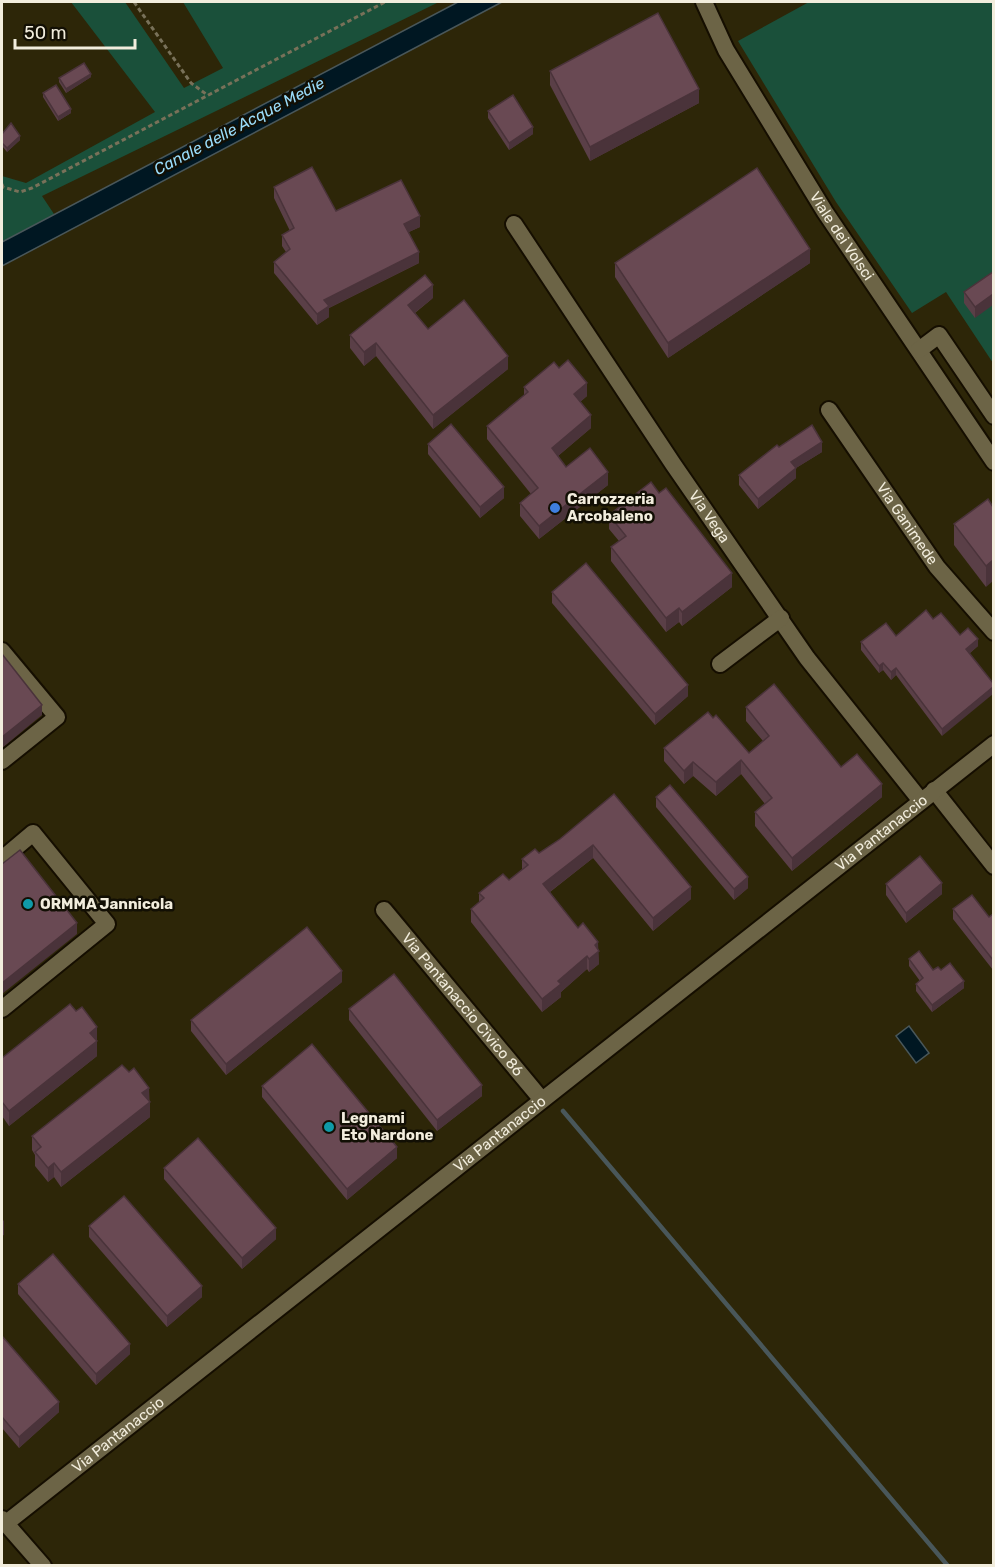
<svg xmlns="http://www.w3.org/2000/svg" width="995" height="1567" font-family="Rubik,sans-serif">
	<style>
		.green { fill: #1a503a }
		.water { fill: #001722; stroke: #49575a; stroke-width: 1.5 }
		.lines { fill: none; stroke-linecap: round; stroke-linejoin: round }
		.stream { stroke: #49575a; stroke-width: 4.5 }
		.minor-casing { stroke: #150e00; stroke-width: 20 }
		.path { stroke: #787159; stroke-width: 3; stroke-dasharray: 4.5 3; stroke-linecap: butt }
		.minor { stroke: #6c6446; stroke-width: 16 }
		.wall { fill: #5a3f47 }
		.shaded-wall { fill: #4a333a }
		.building { fill: #694953; stroke: #4a333a; stroke-width: 1.5 }
		.shop-dot { fill: #3f7fe0; stroke: #120f04; stroke-width: 2 }
		.culture-dot { fill: #0f9aa8; stroke: #120f04; stroke-width: 2 }
		.labels { text-anchor: middle; dominant-baseline: central; stroke-width: 5; stroke-linejoin: round; paint-order: stroke }
		.street-label { font-size: 15px; fill: #f2eddd; stroke: #120f04 }
		.poi-label { font-size: 15px; font-weight: bold; fill: #f2eddd; stroke: #120f04; text-anchor: start }
		.water-label { font-size: 16px; font-style: italic; fill: #99dbf9; stroke: #120f04 }
	</style>
	<rect width="100%" height="100%" fill="#2d2608"/>
	<g class="green">
		<path d="M71,2H125L184,88L223,68L183,2H439L42,196L56,217L2,243V176L26,183L155,112Z"/>
		<path d="M809,2H993V363L946,292L912,313L836,202L738,41Z"/>
	</g>
	<g class="water">
		<path d="M458,2H502L2,266V242Z"/>
		<path d="M909,1026L929,1053L916,1063L896,1036Z"/>
	</g>
	<g class="lines">
		<path class="stream" d="M563,1111L948,1566"/>
		<defs>
			<g id="minor">
				<path id="s1" d="M704,2L726,50L825,212L994,462"/>
				<path id="s2" d="M514,224L673,464L807,658L921,801"/>
				<path d="M919,350L939,335L994,416"/>
				<path id="s3" d="M829,410L937,567L994,632"/>
				<path d="M2,651L57,717L2,761"/>
				<path d="M720,664L781,618"/>
				<path d="M934,790L994,866"/>
				<path d="M2,859L33,833L107,924L2,1009"/>
				<path id="s4" d="M384,910L542,1100"/>
				<path d="M2,1519L43,1566"/>
				<path id="s5" d="M5,1524L994,744"/>
			</g>
		</defs>
		<use href="#minor" class="minor-casing"/>
		<g class="path">
			<path d="M134,2L191,83L206,94"/>
			<path d="M2,184L3,187L20,192L32,188L385,2"/>
		</g>
		<use href="#minor" class="minor"/>
	</g>
	<g class="wall">
		<path d="M550,71L699,103L590,161L550,85Z"/>
		<path d="M91,77L66,93L59,82V78Z"/>
		<path d="M43,93L71,113L58,121L43,97Z"/>
		<path d="M488,111L533,134L509,150L488,118Z"/>
		<path d="M2,134L20,140L7,152L2,146Z"/>
		<path d="M274,187L336,211L420,227L409,232L419,263L329,308V317L317,325L274,273V262L286,252L282,246V235L290,231L274,198Z"/>
		<path d="M615,263H810L668,358L615,277Z"/>
		<path d="M993,272L975,318L964,303V292Z"/>
		<path d="M433,298L415,313L428,329L508,369L433,429L376,356L364,366L350,348V335Z"/>
		<path d="M559,368L587,396L580,402L591,428L558,456L566,467L608,485L539,539L520,516V503L531,494L487,439V426L524,395V387Z"/>
		<path d="M428,444L504,498L480,518L428,454Z"/>
		<path d="M779,447L822,452L796,468V478L758,509L739,485V475Z"/>
		<path d="M988,499L986,587L954,545V524Z"/>
		<path d="M609,515L732,587L682,626L679,622L666,632L611,561V547L619,541L609,529Z"/>
		<path d="M552,592L688,696L655,725L552,603Z"/>
		<path d="M960,635L978,646L970,653L942,736L896,675L891,680L883,670L879,673L861,650V642L896,636Z"/>
		<path d="M746,707L841,767L882,797L792,871L755,826V812L765,804L741,774L716,796L693,776L684,784L664,761V748L713,718L749,753L763,741L746,721Z"/>
		<path d="M614,794L691,899L653,931L593,858L550,892L578,928L598,950L599,964L589,972L587,969L561,992V997L542,1012L471,922V909L479,902V893L509,880L522,870V859L539,853L560,839Z"/>
		<path d="M656,797L748,888L734,900L656,807Z"/>
		<path d="M886,884L942,894L906,923L886,895Z"/>
		<path d="M953,909L989,917L993,914V970L953,919Z"/>
		<path d="M909,959L933,970H941L964,988L932,1012L916,991V984L920,981L909,966Z"/>
		<path d="M342,982L226,1075L191,1031V1020Z"/>
		<path d="M349,1009L482,1096L437,1131L349,1020Z"/>
		<path d="M76,1011L97,1027V1056L9,1126L2,1116V1058Z"/>
		<path d="M129,1072L149,1088L150,1117L61,1187L54,1177L48,1182L35,1166V1155L32,1150V1136Z"/>
		<path d="M262,1086L397,1158L347,1200L262,1097Z"/>
		<path d="M164,1168L276,1239L242,1269L164,1179Z"/>
		<path d="M89,1226L202,1297L167,1327L89,1237Z"/>
		<path d="M18,1284L130,1354L96,1385L18,1294Z"/>
		<path d="M2,1336L59,1412L19,1448L2,1428Z"/>
	</g>
	<g class="shaded-wall">
		<path d="M91,74V77L66,93V89Z"/>
		<path d="M699,89V103L590,161V147Z"/>
		<path d="M71,109V113L58,121V117Z"/>
		<path d="M533,127V134L509,150V143Z"/>
		<path d="M20,136V140L7,152V148Z"/>
		<path d="M420,216V227L404,234V224Z"/>
		<path d="M810,249V263L668,358V343Z"/>
		<path d="M419,252V263L329,308V317L317,325V314L324,300Z"/>
		<path d="M433,285V298L408,318V305Z"/>
		<path d="M993,294V305L975,318V307Z"/>
		<path d="M376,343V356L364,366V352Z"/>
		<path d="M508,356V369L433,429V415Z"/>
		<path d="M587,383V396L574,407V394Z"/>
		<path d="M591,415V428L552,461V448Z"/>
		<path d="M822,442V452L796,468V478L758,509V499L791,462Z"/>
		<path d="M608,472V485L539,539V526Z"/>
		<path d="M504,487V498L480,518V507Z"/>
		<path d="M993,560V581L986,587V566Z"/>
		<path d="M732,573V587L682,626V612Z"/>
		<path d="M679,608V622L666,632V618Z"/>
		<path d="M978,639V646L966,656V649Z"/>
		<path d="M883,663V670L879,673V666Z"/>
		<path d="M896,668V675L891,680V672Z"/>
		<path d="M688,685V696L655,725V714Z"/>
		<path d="M993,687V694L942,736V729Z"/>
		<path d="M42,705V715L2,748V737Z"/>
		<path d="M741,760V774L716,796V782Z"/>
		<path d="M693,762V776L684,784V771Z"/>
		<path d="M882,784V797L792,871V858Z"/>
		<path d="M593,845V858L543,897V884Z"/>
		<path d="M748,877V888L734,900V889Z"/>
		<path d="M942,883V894L906,923V913Z"/>
		<path d="M691,887V899L653,931V918Z"/>
		<path d="M77,923V934L2,994V983Z"/>
		<path d="M598,942L599,964L589,972V959L595,945Z"/>
		<path d="M587,956V969L561,992V997L542,1012V999L558,981Z"/>
		<path d="M342,971V982L226,1075V1064Z"/>
		<path d="M964,981V988L932,1012V1005Z"/>
		<path d="M97,1027V1041L90,1033Z"/>
		<path d="M97,1041V1056L9,1126V1111Z"/>
		<path d="M482,1085V1096L437,1131V1120Z"/>
		<path d="M149,1088V1102L142,1093Z"/>
		<path d="M150,1102V1117L61,1187V1172Z"/>
		<path d="M397,1147V1158L347,1200V1189Z"/>
		<path d="M54,1163V1177L48,1182V1168Z"/>
		<path d="M4,1220V1235L2,1236V1222Z"/>
		<path d="M276,1228V1239L242,1269V1258Z"/>
		<path d="M202,1286V1297L167,1327V1316Z"/>
		<path d="M130,1344V1354L96,1385V1374Z"/>
		<path d="M59,1402V1412L19,1448V1437Z"/>
	</g>
	<g class="building">
		<path d="M658,13L699,89L590,147L550,71Z"/>
		<path d="M84,63L91,74L66,89L59,78Z"/>
		<path d="M56,85L71,109L58,117L43,93Z"/>
		<path d="M513,95L533,127L509,143L488,111Z"/>
		<path d="M11,123L20,136L7,148L2,143V134Z"/>
		<path d="M312,167L336,211L401,180L420,216L404,224L419,252L324,300L329,306L317,314L274,262L290,249L282,235L294,228L274,187Z"/>
		<path d="M757,168L810,249L668,343L615,263Z"/>
		<path d="M993,272V294L975,307L964,292Z"/>
		<path d="M425,275L433,285L408,305L428,329L464,300L508,356L433,415L376,343L364,352L350,335Z"/>
		<path d="M568,360L587,383L574,394L591,415L552,448L566,467L590,448L608,472L539,526L520,503L538,488L487,426L528,392L524,387L554,362L559,368Z"/>
		<path d="M451,424L504,487L480,507L428,444Z"/>
		<path d="M812,425L822,442L791,462L796,468L758,499L739,475L777,445L779,447Z"/>
		<path d="M651,482L659,493L666,488L732,573L682,612L679,608L666,618L611,547L626,536L609,515Z"/>
		<path d="M988,499L993,507V560L986,566L954,524Z"/>
		<path d="M586,563L688,685L655,714L552,592Z"/>
		<path d="M926,610L933,619L941,613L960,635L968,628L978,639L966,649L993,683V687L942,729L896,668L891,672L883,663L879,666L861,642L886,623L896,636Z"/>
		<path d="M2,654L42,705L2,737Z"/>
		<path d="M774,684L841,767L857,754L882,784L792,858L755,812L772,798L741,760L716,782L693,762L684,771L664,748L708,712L713,718L716,715L749,753L769,736L746,707Z"/>
		<path d="M670,785L748,877L734,889L656,797Z"/>
		<path d="M614,794L691,887L653,918L593,845L543,884L578,928L583,923L598,942L595,945L599,951L589,959L587,956L558,981L561,984L542,999L471,909L484,898L479,893L503,874L509,880L528,865L522,859L535,849L539,853L560,839Z"/>
		<path d="M20,850L77,923L2,983V864Z"/>
		<path d="M920,856L942,883L906,913L886,884Z"/>
		<path d="M972,895L989,917L993,914V960L953,909Z"/>
		<path d="M307,927L342,971L226,1064L191,1020Z"/>
		<path d="M919,951L933,970L938,967L941,970L950,963L964,981L932,1005L916,984L923,978L909,959Z"/>
		<path d="M394,974L482,1085L437,1120L349,1009Z"/>
		<path d="M70,1004L76,1011L82,1007L97,1027L90,1033L97,1041L9,1111L2,1102V1058Z"/>
		<path d="M312,1044L397,1147L347,1189L262,1086Z"/>
		<path d="M122,1065L129,1072L134,1068L149,1088L142,1093L150,1102L61,1172L54,1163L48,1168L35,1152L41,1147L32,1136Z"/>
		<path d="M198,1138L276,1228L242,1258L164,1168Z"/>
		<path d="M124,1196L202,1286L167,1316L89,1226Z"/>
		<path d="M53,1254L130,1344L96,1374L18,1284Z"/>
		<path d="M2,1336L59,1402L19,1437L2,1417Z"/>
	</g>
	<circle class="shop-dot" cx="555" cy="508" r="6"/>
	<g class="culture-dot">
		<circle cx="28" cy="904" r="6"/>
		<circle cx="329" cy="1127" r="6"/>
	</g>
	<g class="labels">
		<g class="street-label">
			<text stroke="none"><textPath href="#s1" startOffset="272">Viale dei Volsci</textPath></text>
			<text stroke="none"><textPath href="#s2" startOffset="352">Via Vega</textPath></text>
			<text stroke="none"><textPath href="#s3" startOffset="138">Via Ganimede</textPath></text>
			<text stroke="none"><textPath href="#s5" startOffset="1116">Via Pantanaccio</textPath></text>
			<text stroke="none"><textPath href="#s4" startOffset="123">Via Pantanaccio Civico 86</textPath></text>
			<text stroke="none"><textPath href="#s5" startOffset="630">Via Pantanaccio</textPath></text>
			<text stroke="none"><textPath href="#s5" startOffset="144">Via Pantanaccio</textPath></text>
		</g>
		<g class="poi-label">
			<text x="567" y="499">Carrozzeria<tspan x="567" dy="17">Arcobaleno</tspan></text>
			<text x="40" y="904">ORMMA Jannicola</text>
			<text x="341" y="1118">Legnami<tspan x="341" dy="17">Eto Nardone</tspan></text>
		</g>
		<g class="water-label">
			<text transform="translate(239 126) rotate(-28)">Canale delle Acque Medie</text>
		</g>
	</g>
	<rect width="995" height="1567" fill="none" stroke="#f2eddd" stroke-width="6"/>
	<path d="M15 39v9h120v-9" fill="none" stroke="#f2eddd" stroke-width="3"/>
	<text x="24" y="39" font-size="18" fill="#f2eddd" stroke="#120f04" stroke-width="4.5" paint-order="stroke">50 m</text>
</svg>
